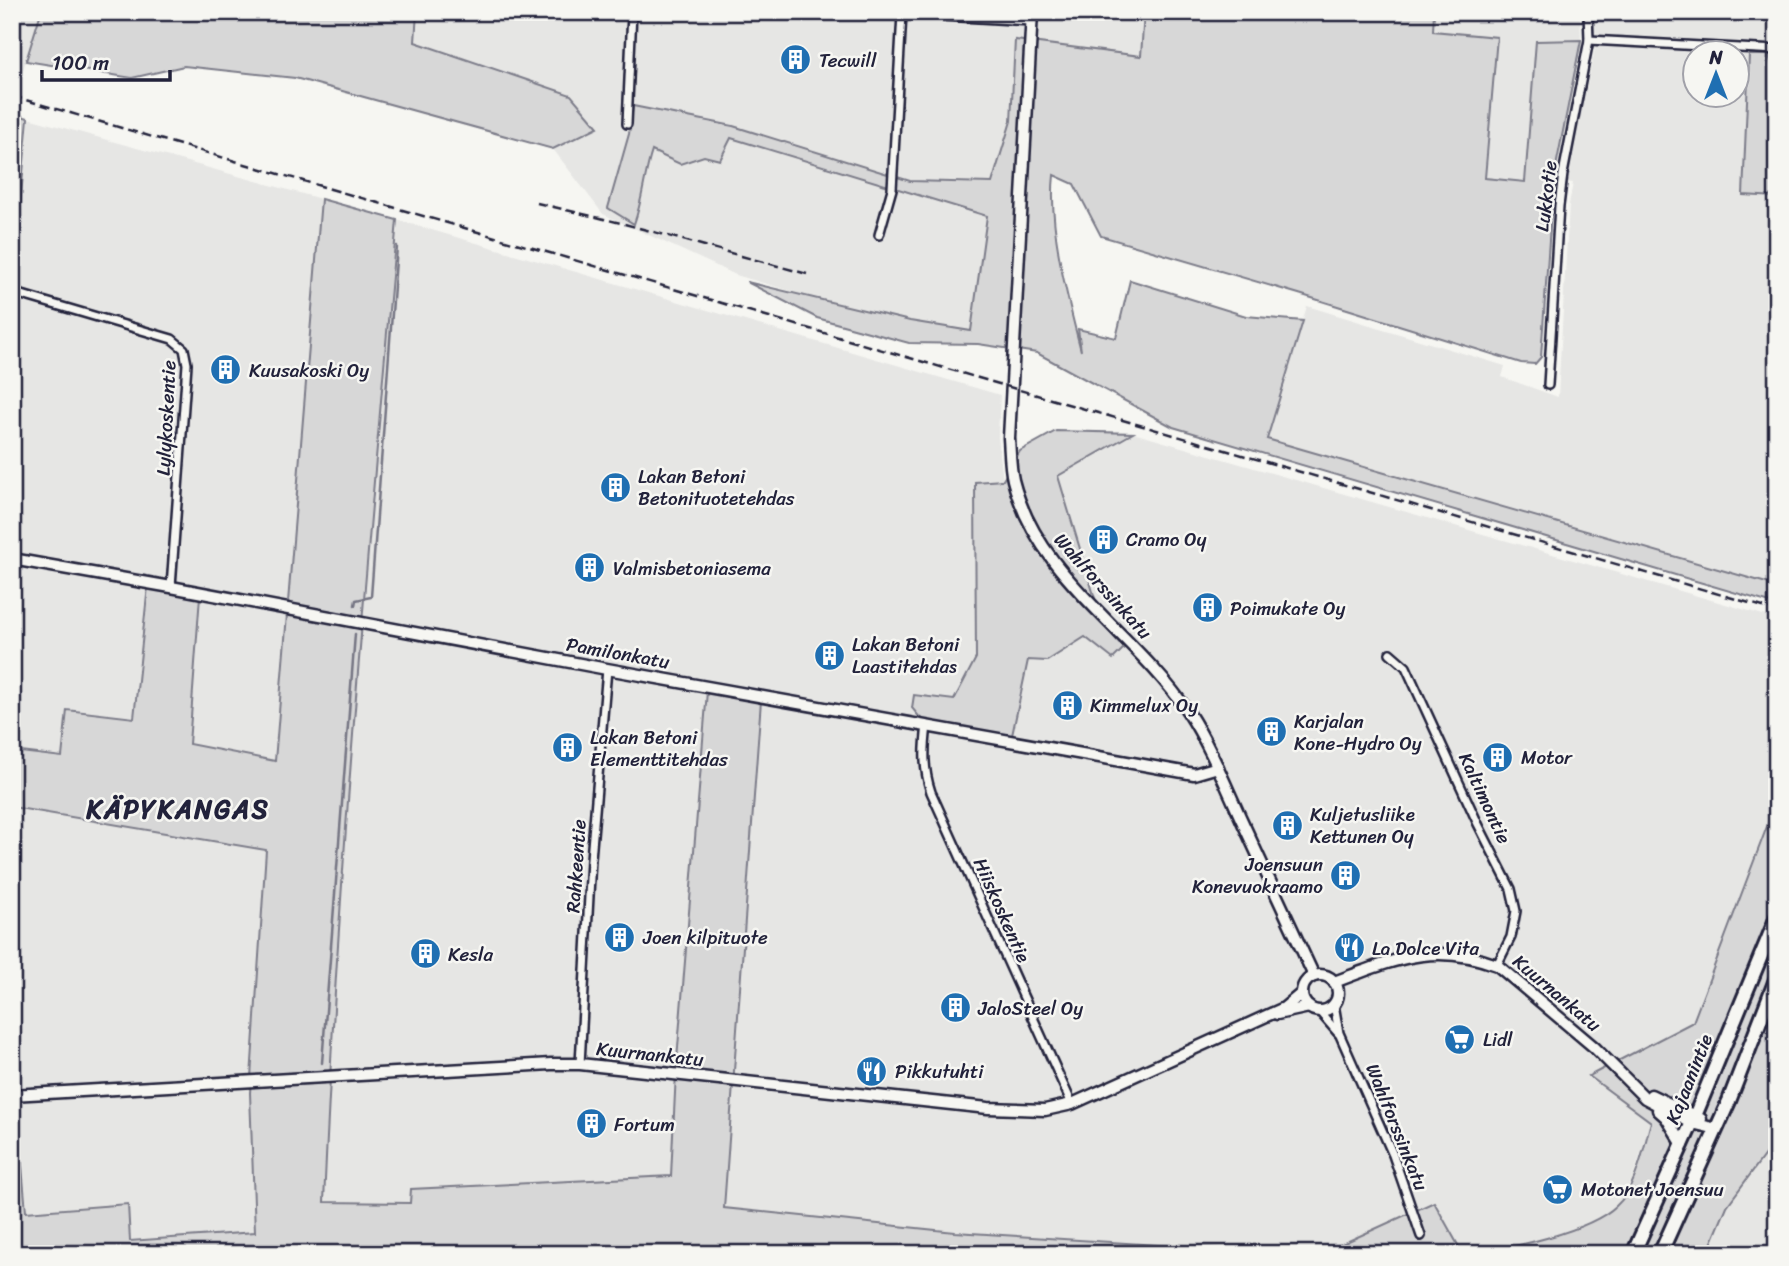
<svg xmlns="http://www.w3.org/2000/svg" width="1789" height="1266" font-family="Sriracha,sans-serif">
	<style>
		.built { fill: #e6e6e4; fill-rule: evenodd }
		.green { fill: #d7d7d7; stroke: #7c7c89; stroke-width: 2 }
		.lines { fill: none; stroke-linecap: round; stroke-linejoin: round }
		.stream { stroke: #757583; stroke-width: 2.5 }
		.street-casing { stroke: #22223b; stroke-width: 12 }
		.secondary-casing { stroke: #22223b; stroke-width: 15 }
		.highway-casing { stroke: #22223b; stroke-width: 18 }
		.street { stroke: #f6f6f2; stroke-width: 7 }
		.secondary { stroke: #f6f6f2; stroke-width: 10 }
		.highway { stroke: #f6f6f2; stroke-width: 12 }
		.rail { stroke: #22223b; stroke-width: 2.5; stroke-dasharray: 10 5; stroke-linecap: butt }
		.labels { text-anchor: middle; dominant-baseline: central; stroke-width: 5; stroke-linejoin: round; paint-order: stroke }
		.poi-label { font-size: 19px; fill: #22223b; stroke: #f6f6f2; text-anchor: start }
		.street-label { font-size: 19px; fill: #22223b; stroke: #f6f6f2 }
		.district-label { font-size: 26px; font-weight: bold; letter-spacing: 2px; fill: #22223b; stroke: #f6f6f2 }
	</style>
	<rect width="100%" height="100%" fill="#f6f6f2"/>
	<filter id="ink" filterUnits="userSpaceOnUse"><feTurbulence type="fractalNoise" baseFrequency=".0143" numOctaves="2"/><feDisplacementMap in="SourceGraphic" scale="14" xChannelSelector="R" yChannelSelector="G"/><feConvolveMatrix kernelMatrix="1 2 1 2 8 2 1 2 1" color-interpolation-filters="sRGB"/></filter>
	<g filter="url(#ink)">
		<g class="built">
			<path d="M12,12H40L21,77L12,74Z"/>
			<path d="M417,12H1144L1141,56L1016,40L993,335L908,326L736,275L603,214L553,149L598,127L415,41Z"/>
			<path d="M1434,12H1580L1581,40L1536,41L1525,183L1485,178L1497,37L1433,31Z"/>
			<path d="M1593,12H1777V83L1769,55L1749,56L1743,194L1777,197V586L1267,439L1307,306L1505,366L1502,377L1558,397L1569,204L1573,183L1566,182L1595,48ZM1694,52H1736V94H1694Z"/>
			<path d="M28,118L321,199L275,761L189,744L200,596L148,587L134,718L67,710L62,757L12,751V296Z"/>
			<path d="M397,220L1000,395L998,437L1003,480L975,483L976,658L954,700L930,730L1027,660L1047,661L1085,637L1113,659L1124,648L1103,625L1058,476L1133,433L1777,619V800L1693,1022L1590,1076L1651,1122L1632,1180L1617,1206L1599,1218L1547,1238L1512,1248L1473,1254H1463L1434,1202L1320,1254L955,1232L724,1208L761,700L707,691L676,1072L671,1176L412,1189L410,1203L323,1202L329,1075L362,611Z"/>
			<path d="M12,807L266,850L250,1093L255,1233L129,1241L128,1204L26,1212L16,1096H12Z"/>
			<path d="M1777,1142V1254H1705L1727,1206L1769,1149Z"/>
		</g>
		<g class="green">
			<path d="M41,12H417L415,42L571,95L598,127L553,149L295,78L184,66L132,78L26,61Z"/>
			<path d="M1144,12H1434L1433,31L1497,37L1485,178L1525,182L1536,41L1581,40L1553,182L1541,357L1535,364L1521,363L1299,294L1101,236L1074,184L1054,175C1048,227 1068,300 1081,351L1078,329L1116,338L1130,280L1246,316L1303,321L1267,439L1777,586V605L1173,427L1037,353L978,344L909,343L817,318L747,282L910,321L971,331L987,216L731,138L720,160L704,156L680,164L652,151C644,175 643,199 634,224L608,208L629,134L633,106L733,126L910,181L992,183L1011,121L1015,40L1141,56Z"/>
			<path d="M1749,55H1769L1777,83V197L1743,195Z"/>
			<path d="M12,113L28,118L12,296Z"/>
			<path d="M321,199L397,220C368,547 338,874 324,1202L410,1203L411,1189L671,1176L676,1072L707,691L761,700L724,1208L955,1232L1299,1254H12V1096H16L26,1212L128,1204L130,1241L255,1232L250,1093L266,850L12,807V751L62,757L67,710L134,718L148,586L200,596L189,744L275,761Z"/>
			<path d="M1056,431L1133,433L1058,476L1103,625L1124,648L1113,659L1085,637L1047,661L1028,660L1010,745L930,730L912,708L914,695L954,700L976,658L975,482L1003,480L1020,451Z"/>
			<path d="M1777,800V1142L1769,1149L1727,1206L1707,1254H1473C1510,1248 1589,1232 1616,1206C1637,1187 1643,1149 1651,1122L1589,1076L1693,1022Z"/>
			<path d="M1434,1202L1463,1254H1320Z"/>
		</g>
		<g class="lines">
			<g class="stream">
				<path d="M12,184L17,125"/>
				<path d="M355,605L356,600L371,597L397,246"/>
				<path d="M322,1063L355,634"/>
			</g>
			<defs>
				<g id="street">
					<path d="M874,12L1032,21"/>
					<path d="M1589,40L1777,50"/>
					<path d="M627,124L632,12"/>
					<path d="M879,235L892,189L902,14"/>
					<path d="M12,292L172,339L184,349L187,364L171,587"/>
					<path d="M1548,385L1559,206L1563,174L1589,40L1588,12"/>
					<path d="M1390,653L1406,667L1478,824L1511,889L1516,911L1511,937L1497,965"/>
					<path d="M927,725C924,750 923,768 931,792L1072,1104"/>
					<path d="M1334,1004L1339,1033L1393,1155L1421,1236"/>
					<path d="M1319,1011L1338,1033"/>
					<path d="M580,1064L591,859L607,669"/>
				</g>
				<g id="secondary">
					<path d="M1032,12L1009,438C1010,452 1010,467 1013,480C1038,579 1134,631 1188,712C1210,746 1225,784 1242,821C1266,873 1290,924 1314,976"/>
					<path d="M12,559L171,587L607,669L1194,774L1218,767"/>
					<circle cx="1320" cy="993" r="18"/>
					<path d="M1334,982C1394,960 1433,941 1497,965L1594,1047L1645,1098L1692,1123L1717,1129"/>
					<path d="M1277,1014L1309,1007"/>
					<path d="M12,1095L551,1064H580L988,1108L1045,1110L1072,1104L1284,1008L1302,993"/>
					<path d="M1651,1095L1701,1119"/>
					<path d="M1658,1110L1666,1117L1683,1145"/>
				</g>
				<g id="highway">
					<path d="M1633,1254L1695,1116L1777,917"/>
					<path d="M1660,1254L1729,1101L1777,977"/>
				</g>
			</defs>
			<use href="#street" class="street-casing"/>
			<use href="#secondary" class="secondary-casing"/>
			<use href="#highway" class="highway-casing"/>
			<use href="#street" class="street"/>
			<use href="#secondary" class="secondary"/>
			<use href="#highway" class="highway"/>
			<g class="rail">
				<path d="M12,96L1777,611"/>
				<path d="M537,203L621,223L807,274"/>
			</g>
		</g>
	</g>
	<defs>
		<symbol id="building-disc" viewBox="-11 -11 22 22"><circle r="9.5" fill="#1f6fb2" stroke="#f6f6f2"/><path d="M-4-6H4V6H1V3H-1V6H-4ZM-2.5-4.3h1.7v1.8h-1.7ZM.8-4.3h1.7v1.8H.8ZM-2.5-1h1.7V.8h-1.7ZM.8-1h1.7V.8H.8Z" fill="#fff"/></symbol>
		<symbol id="restaurant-disc" viewBox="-11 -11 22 22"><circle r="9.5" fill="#1f6fb2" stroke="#f6f6f2"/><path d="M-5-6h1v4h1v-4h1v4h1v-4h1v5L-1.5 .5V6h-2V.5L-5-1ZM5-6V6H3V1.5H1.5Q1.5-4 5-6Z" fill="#fff"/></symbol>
		<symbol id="supermarket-disc" viewBox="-11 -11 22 22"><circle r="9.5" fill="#1f6fb2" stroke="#f6f6f2"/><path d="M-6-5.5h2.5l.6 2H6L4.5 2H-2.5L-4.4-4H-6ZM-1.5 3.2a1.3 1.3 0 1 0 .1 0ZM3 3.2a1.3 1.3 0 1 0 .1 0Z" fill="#fff"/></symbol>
	</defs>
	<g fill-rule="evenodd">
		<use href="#building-disc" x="778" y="42" width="35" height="35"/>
		<use href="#building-disc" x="208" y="352" width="35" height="35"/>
		<use href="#building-disc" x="598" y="470" width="35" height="35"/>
		<use href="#building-disc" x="1086" y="522" width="35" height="35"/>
		<use href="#building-disc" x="572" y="550" width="35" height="35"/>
		<use href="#building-disc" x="1190" y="590" width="35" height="35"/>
		<use href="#building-disc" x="812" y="638" width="35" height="35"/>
		<use href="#building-disc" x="1050" y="688" width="35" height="35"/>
		<use href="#building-disc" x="1254" y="714" width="35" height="35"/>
		<use href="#building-disc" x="550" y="730" width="35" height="35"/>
		<use href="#building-disc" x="1480" y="740" width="35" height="35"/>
		<use href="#building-disc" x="1270" y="808" width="35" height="35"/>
		<use href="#building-disc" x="1328" y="858" width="35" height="35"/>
		<use href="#building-disc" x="602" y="920" width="35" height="35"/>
		<use href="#restaurant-disc" x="1332" y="930" width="35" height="35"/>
		<use href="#building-disc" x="408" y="936" width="35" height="35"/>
		<use href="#building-disc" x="938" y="990" width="35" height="35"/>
		<use href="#supermarket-disc" x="1442" y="1022" width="35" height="35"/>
		<use href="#restaurant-disc" x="854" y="1054" width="35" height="35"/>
		<use href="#building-disc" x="574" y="1106" width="35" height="35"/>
		<use href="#supermarket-disc" x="1540" y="1172" width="35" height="35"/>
	</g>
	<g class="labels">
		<g class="poi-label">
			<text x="819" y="60">Tecwill</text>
			<text x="249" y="370">Kuusakoski Oy</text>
			<text x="638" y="476">Lakan Betoni<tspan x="638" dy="22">Betonituotetehdas</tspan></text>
			<text x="1126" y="539">Cramo Oy</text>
			<text x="613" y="568">Valmisbetoniasema</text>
			<text x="1230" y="608">Poimukate Oy</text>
			<text x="852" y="644">Lakan Betoni<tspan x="852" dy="22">Laastitehdas</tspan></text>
			<text x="1090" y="705">Kimmelux Oy</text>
			<text x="1294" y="721">Karjalan<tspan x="1294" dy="22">Kone-Hydro Oy</tspan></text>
			<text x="590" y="737">Lakan Betoni<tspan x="590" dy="22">Elementtitehdas</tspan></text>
			<text x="1521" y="757">Motor</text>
			<text x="1310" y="814">Kuljetusliike<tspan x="1310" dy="22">Kettunen Oy</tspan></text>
			<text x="1323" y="864" text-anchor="end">Joensuun<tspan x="1323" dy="22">Konevuokraamo</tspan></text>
			<text x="643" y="937">Joen kilpituote</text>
			<text x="1372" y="948">La Dolce Vita</text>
			<text x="448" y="954">Kesla</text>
			<text x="978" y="1008">JaloSteel Oy</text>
			<text x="1483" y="1039">Lidl</text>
			<text x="895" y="1071">Pikkutuhti</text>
			<text x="614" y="1124">Fortum</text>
			<text x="1581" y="1189">Motonet Joensuu</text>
		</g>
		<g class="street-label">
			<text transform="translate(1546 196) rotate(-83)">Lukkotie</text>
			<text transform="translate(166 418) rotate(-87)">Lylykoskentie</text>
			<text transform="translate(1103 586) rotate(48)">Wahlforssinkatu</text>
			<text transform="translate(618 653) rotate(10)">Pamilonkatu</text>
			<text transform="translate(1485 798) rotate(65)">Kaltimontie</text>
			<text transform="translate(576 866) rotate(-86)">Rahkeentie</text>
			<text transform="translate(1002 910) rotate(66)">Hiiskoskentie</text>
			<text transform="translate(1557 993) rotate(40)">Kuurnankatu</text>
			<text transform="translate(650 1054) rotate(6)">Kuurnankatu</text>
			<text transform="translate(1689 1079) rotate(-68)">Kajaanintie</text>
			<text transform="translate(1397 1127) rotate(68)">Wahlforssinkatu</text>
		</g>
		<g class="district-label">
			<text x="178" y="809">KÄPYKANGAS</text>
		</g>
	</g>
	<rect width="1789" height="1266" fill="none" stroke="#f6f6f2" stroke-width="42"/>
	<rect x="21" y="21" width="1747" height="1224" fill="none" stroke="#22223b" stroke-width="2.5" filter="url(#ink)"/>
	<g transform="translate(1716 74)"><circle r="33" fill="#f6f6f2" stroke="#a1a1a9" stroke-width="2"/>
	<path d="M0-5L12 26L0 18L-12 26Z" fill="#1f6fb2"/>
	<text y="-10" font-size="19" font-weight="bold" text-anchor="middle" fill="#22223b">N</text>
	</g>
	<path d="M42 70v10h128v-10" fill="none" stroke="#22223b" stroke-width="3.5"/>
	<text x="52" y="70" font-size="21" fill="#22223b" stroke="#f6f6f2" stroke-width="5" paint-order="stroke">100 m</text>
</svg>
